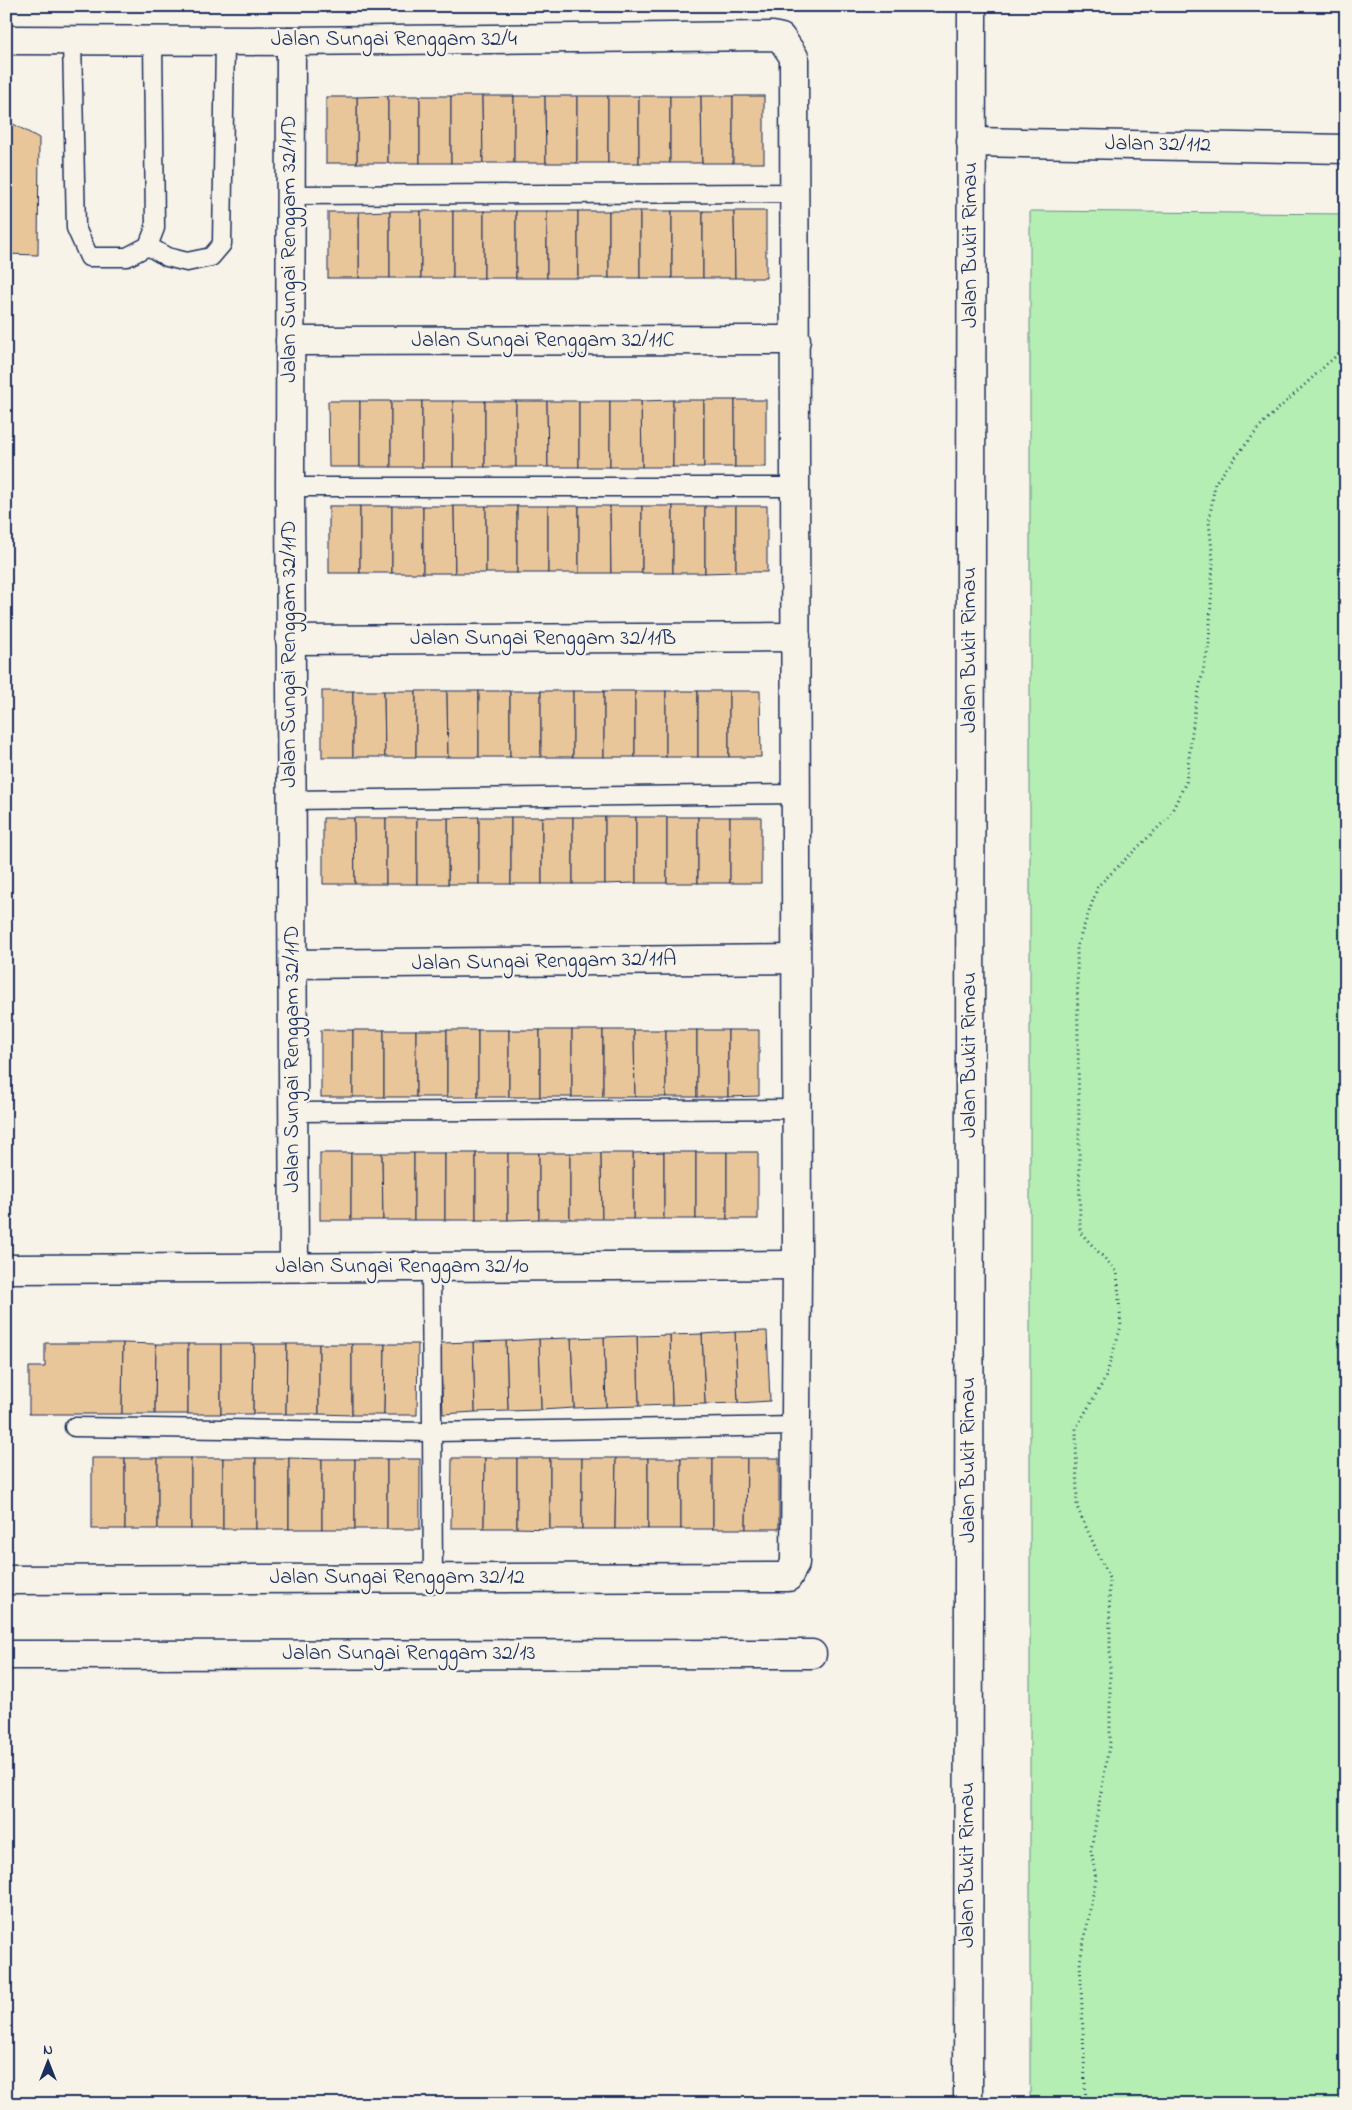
<svg xmlns="http://www.w3.org/2000/svg" width="1352" height="2110" font-family="'Indie Flower',sans-serif">
	<style>
		.green { fill: #b5eeb2; stroke: #688e88 }
		.building { fill: #e9c59a; stroke: #1b2f5e }
		.lines { fill: none; stroke-linecap: round; stroke-linejoin: round }
		.lane-casing { stroke: #1b2f5e; stroke-width: 21 }
		.street-casing { stroke: #1b2f5e; stroke-width: 31 }
		.secondary-casing { stroke: #1b2f5e; stroke-width: 31 }
		.path { stroke: #1b2f5e; stroke-width: 3; stroke-dasharray: 1 4; stroke-linecap: butt }
		.lane { stroke: #f7f3e8; stroke-width: 18 }
		.street { stroke: #f7f3e8; stroke-width: 28 }
		.secondary { stroke: #f7f3e8; stroke-width: 28 }
		.labels { text-anchor: middle; dominant-baseline: central; stroke-width: 4.5; stroke-linejoin: round; paint-order: stroke }
		.street-label { font-size: 22px; fill: #1b2f5e; stroke: #f7f3e8 }
	</style>
	<rect width="100%" height="100%" fill="#f7f3e8"/>
	<filter id="ink" filterUnits="userSpaceOnUse"><feTurbulence type="fractalNoise" baseFrequency=".02" numOctaves="2"/><feDisplacementMap in="SourceGraphic" scale="10" xChannelSelector="R" yChannelSelector="G"/><feConvolveMatrix kernelMatrix="1 2 1 2 8 2 1 2 1" color-interpolation-filters="sRGB"/></filter>
	<g filter="url(#ink)">
		<path class="green" d="M1030,211L1346,214V2104H1030Z"/>
		<g class="building">
			<path d="M388,96V163H357V97Z"/>
			<rect x="388" y="96" width="32" height="67"/>
			<rect x="420" y="96" width="31" height="67"/>
			<path d="M451,96H482L483,163H451Z"/>
			<path d="M482,96H514V163H483Z"/>
			<path d="M514,96H545L546,163H514Z"/>
			<path d="M545,96H577V163H546Z"/>
			<rect x="577" y="96" width="31" height="67"/>
			<rect x="608" y="96" width="31" height="67"/>
			<rect x="639" y="96" width="31" height="67"/>
			<path d="M670,96H701L702,163H670Z"/>
			<path d="M701,96H733V163H702Z"/>
			<rect x="733" y="96" width="31" height="67"/>
			<rect x="326" y="97" width="31" height="66"/>
			<path d="M6,120L39,138L38,255L6,254Z"/>
			<path d="M390,211V278H359V212Z"/>
			<rect x="390" y="211" width="31" height="67"/>
			<rect x="421" y="211" width="32" height="67"/>
			<rect x="453" y="211" width="31" height="67"/>
			<rect x="484" y="211" width="32" height="67"/>
			<rect x="516" y="211" width="31" height="67"/>
			<rect x="547" y="211" width="31" height="67"/>
			<rect x="578" y="211" width="31" height="67"/>
			<rect x="609" y="211" width="31" height="67"/>
			<rect x="640" y="211" width="32" height="67"/>
			<rect x="672" y="211" width="31" height="67"/>
			<path d="M703,211H734L735,278H703Z"/>
			<path d="M734,211H766V278H735Z"/>
			<rect x="328" y="212" width="31" height="66"/>
			<path d="M673,400V467H642L641,401Z"/>
			<rect x="673" y="400" width="31" height="67"/>
			<rect x="704" y="400" width="31" height="67"/>
			<rect x="735" y="400" width="31" height="67"/>
			<path d="M328,401H360V467H329Z"/>
			<rect x="360" y="401" width="31" height="66"/>
			<rect x="391" y="401" width="31" height="66"/>
			<rect x="422" y="401" width="31" height="66"/>
			<rect x="453" y="401" width="32" height="66"/>
			<rect x="485" y="401" width="31" height="66"/>
			<path d="M516,401H547L548,467H516Z"/>
			<path d="M547,401H579V467H548Z"/>
			<rect x="579" y="401" width="31" height="66"/>
			<path d="M610,401H641L642,467H610Z"/>
			<rect x="329" y="506" width="31" height="67"/>
			<rect x="360" y="506" width="32" height="67"/>
			<rect x="392" y="506" width="31" height="67"/>
			<path d="M423,506H454L455,573H423Z"/>
			<path d="M454,506H486V573H455Z"/>
			<rect x="486" y="506" width="31" height="67"/>
			<rect x="517" y="506" width="31" height="67"/>
			<rect x="548" y="506" width="31" height="67"/>
			<path d="M579,506H610L611,573H579Z"/>
			<path d="M610,506H642V573H611Z"/>
			<rect x="642" y="506" width="31" height="67"/>
			<rect x="673" y="506" width="32" height="67"/>
			<path d="M705,506H736V572L705,573Z"/>
			<rect x="736" y="506" width="31" height="66"/>
			<rect x="322" y="691" width="31" height="66"/>
			<path d="M353,691H384L385,757H353Z"/>
			<path d="M384,691H416V757H385Z"/>
			<path d="M416,691H447L448,757H416Z"/>
			<path d="M447,691H479V757H448Z"/>
			<rect x="479" y="691" width="31" height="66"/>
			<rect x="510" y="691" width="31" height="66"/>
			<rect x="541" y="691" width="32" height="66"/>
			<rect x="573" y="691" width="31" height="66"/>
			<rect x="604" y="691" width="31" height="66"/>
			<rect x="635" y="691" width="31" height="66"/>
			<rect x="666" y="691" width="32" height="66"/>
			<rect x="698" y="691" width="31" height="66"/>
			<path d="M729,691H760L761,757H729Z"/>
			<path d="M479,817V884H448V818Z"/>
			<rect x="479" y="817" width="32" height="67"/>
			<rect x="511" y="817" width="31" height="67"/>
			<rect x="542" y="817" width="31" height="67"/>
			<rect x="573" y="817" width="32" height="67"/>
			<path d="M605,817H636V883L605,884Z"/>
			<rect x="636" y="817" width="31" height="66"/>
			<rect x="667" y="817" width="31" height="66"/>
			<rect x="698" y="817" width="32" height="66"/>
			<rect x="730" y="817" width="31" height="66"/>
			<path d="M323,818H354L355,884H323Z"/>
			<path d="M354,818H386V884H355Z"/>
			<rect x="386" y="818" width="31" height="66"/>
			<rect x="417" y="818" width="31" height="66"/>
			<rect x="321" y="1030" width="32" height="67"/>
			<rect x="353" y="1030" width="31" height="67"/>
			<rect x="384" y="1030" width="32" height="67"/>
			<rect x="416" y="1030" width="31" height="67"/>
			<rect x="447" y="1030" width="31" height="67"/>
			<rect x="478" y="1030" width="31" height="67"/>
			<rect x="509" y="1030" width="31" height="67"/>
			<rect x="540" y="1030" width="32" height="67"/>
			<rect x="572" y="1030" width="31" height="67"/>
			<path d="M603,1030H634L635,1097H603Z"/>
			<path d="M634,1030H666V1097H635Z"/>
			<rect x="666" y="1030" width="31" height="67"/>
			<rect x="697" y="1030" width="31" height="67"/>
			<path d="M728,1030H759V1096L728,1097Z"/>
			<path d="M664,1152V1219H633V1153Z"/>
			<rect x="664" y="1152" width="32" height="67"/>
			<rect x="696" y="1152" width="31" height="67"/>
			<rect x="727" y="1152" width="31" height="67"/>
			<rect x="320" y="1153" width="31" height="67"/>
			<path d="M351,1153H382L383,1220H351Z"/>
			<path d="M382,1153H414V1220H383Z"/>
			<rect x="414" y="1153" width="31" height="67"/>
			<rect x="445" y="1153" width="31" height="67"/>
			<rect x="476" y="1153" width="32" height="67"/>
			<path d="M508,1153H539V1219L508,1220Z"/>
			<rect x="539" y="1153" width="31" height="66"/>
			<path d="M570,1153H601L602,1219H570Z"/>
			<path d="M601,1153H633V1219H602Z"/>
			<path d="M767,1331L770,1401L738,1403L735,1332Z"/>
			<path d="M735,1332L738,1403L705,1404L702,1334Z"/>
			<path d="M702,1334L705,1404L672,1405L670,1335Z"/>
			<path d="M670,1335L672,1405L639,1406L637,1336Z"/>
			<path d="M637,1336L639,1406L606,1407L604,1337Z"/>
			<path d="M604,1337L606,1407L574,1408L571,1338Z"/>
			<path d="M571,1338L574,1408L541,1410L539,1339Z"/>
			<path d="M539,1339L541,1410L508,1411L506,1341Z"/>
			<path d="M506,1341L508,1411L475,1412L473,1342Z"/>
			<path d="M473,1342L475,1412L443,1414L440,1343Z"/>
			<path d="M45,1343H123L122,1414H29V1367H45Z"/>
			<path d="M123,1343L156,1344L155,1414H122Z"/>
			<path d="M156,1344H188V1414H155Z"/>
			<rect x="188" y="1344" width="33" height="70"/>
			<path d="M221,1344H254L253,1414H221Z"/>
			<path d="M254,1344H287L286,1414H253Z"/>
			<path d="M287,1344H319V1414H286Z"/>
			<path d="M319,1344H352V1415L319,1414Z"/>
			<path d="M352,1344H385L384,1415H352Z"/>
			<path d="M385,1344H418L417,1415H384Z"/>
			<rect x="92" y="1458" width="33" height="71"/>
			<rect x="125" y="1458" width="33" height="71"/>
			<rect x="158" y="1458" width="33" height="71"/>
			<rect x="191" y="1458" width="32" height="71"/>
			<rect x="223" y="1458" width="33" height="71"/>
			<rect x="256" y="1458" width="33" height="71"/>
			<path d="M289,1458L322,1459V1529H289Z"/>
			<path d="M452,1458H485L484,1528H451Z"/>
			<path d="M485,1458H517V1528H484Z"/>
			<path d="M517,1458H550V1529L517,1528Z"/>
			<rect x="550" y="1458" width="32" height="71"/>
			<path d="M582,1458H616L615,1529H582Z"/>
			<path d="M616,1458H648V1529H615Z"/>
			<rect x="648" y="1458" width="33" height="71"/>
			<rect x="681" y="1458" width="32" height="71"/>
			<path d="M713,1458H747L746,1529H713Z"/>
			<path d="M747,1458H779V1529H746Z"/>
			<rect x="322" y="1459" width="33" height="70"/>
			<rect x="355" y="1459" width="32" height="70"/>
			<rect x="387" y="1459" width="33" height="70"/>
		</g>
		<g class="lines">
			<defs>
				<g id="lane">
					<path d="M72,41L76,228L89,257H127L148,246L155,228L153,40"/>
					<path d="M291,195L796,193"/>
					<path d="M148,246L167,257L187,262L211,257L222,244L225,41"/>
					<path d="M290,487H796"/>
					<path d="M291,800L796,794"/>
					<path d="M293,1112L797,1109"/>
					<path d="M431,1268L433,1578"/>
					<path d="M74,1427L433,1432L795,1426"/>
				</g>
				<g id="street">
					<path d="M6,40L291,41L772,36L781,38L794,57L797,1265L795,1563L788,1577L6,1580"/>
					<path d="M291,41L290,487L294,1267"/>
					<path d="M290,341L796,340"/>
					<path d="M290,640L796,637"/>
					<path d="M293,964L795,959"/>
					<path d="M6,1269L797,1265"/>
					<path d="M6,1655L812,1654"/>
				</g>
				<g id="secondary">
					<path d="M971,142L1346,149"/>
					<path d="M968,2104L972,6"/>
				</g>
			</defs>
			<use href="#lane" class="lane-casing"/>
			<use href="#street" class="street-casing"/>
			<use href="#secondary" class="secondary-casing"/>
			<path class="path" d="M1086,2104L1080,1961L1096,1879L1091,1850L1110,1741V1632L1109,1578L1077,1507L1076,1428L1105,1379L1121,1326L1117,1272L1080,1232L1077,946L1098,886L1169,817L1186,782L1195,708L1209,644L1213,560L1209,522L1215,483L1263,423L1337,355L1346,351"/>
			<use href="#lane" class="lane"/>
			<use href="#street" class="street"/>
			<use href="#secondary" class="secondary"/>
		</g>
	</g>
	<g class="labels">
		<g class="street-label">
			<text x="394" y="40">Jalan Sungai Renggam 32/4</text>
			<text transform="translate(1158 145) rotate(1)">Jalan 32/112</text>
			<text transform="translate(971 245) rotate(-90)">Jalan Bukit Rimau</text>
			<text transform="translate(290 249) rotate(-90)">Jalan Sungai Renggam 32/11D</text>
			<text x="543" y="341">Jalan Sungai Renggam 32/11C</text>
			<text x="543" y="639">Jalan Sungai Renggam 32/11B</text>
			<text transform="translate(970 650) rotate(-90)">Jalan Bukit Rimau</text>
			<text transform="translate(290 654) rotate(-90)">Jalan Sungai Renggam 32/11D</text>
			<text transform="translate(544 962) rotate(-1)">Jalan Sungai Renggam 32/11A</text>
			<text transform="translate(970 1055) rotate(-90)">Jalan Bukit Rimau</text>
			<text transform="translate(293 1059) rotate(-90)">Jalan Sungai Renggam 32/11D</text>
			<text x="402" y="1267">Jalan Sungai Renggam 32/10</text>
			<text transform="translate(969 1460) rotate(-90)">Jalan Bukit Rimau</text>
			<text x="397" y="1578">Jalan Sungai Renggam 32/12</text>
			<text x="409" y="1654">Jalan Sungai Renggam 32/13</text>
			<text transform="translate(968 1865) rotate(-90)">Jalan Bukit Rimau</text>
		</g>
	</g>
	<rect width="1352" height="2110" fill="none" stroke="#f7f3e8" stroke-width="25"/>
	<rect x="12" y="12" width="1327" height="2085" fill="none" stroke="#1b2f5e" stroke-width="2" filter="url(#ink)"/>
	<g transform="translate(48 2062)" stroke="#f7f3e8" stroke-width="4" paint-order="stroke">
	<path d="M0-4L9 19L0 12L-9 19Z" fill="#1b2f5e"/>
	<text y="-8" font-size="14" font-weight="bold" text-anchor="middle" fill="#1b2f5e">N</text>
	</g>
</svg>
